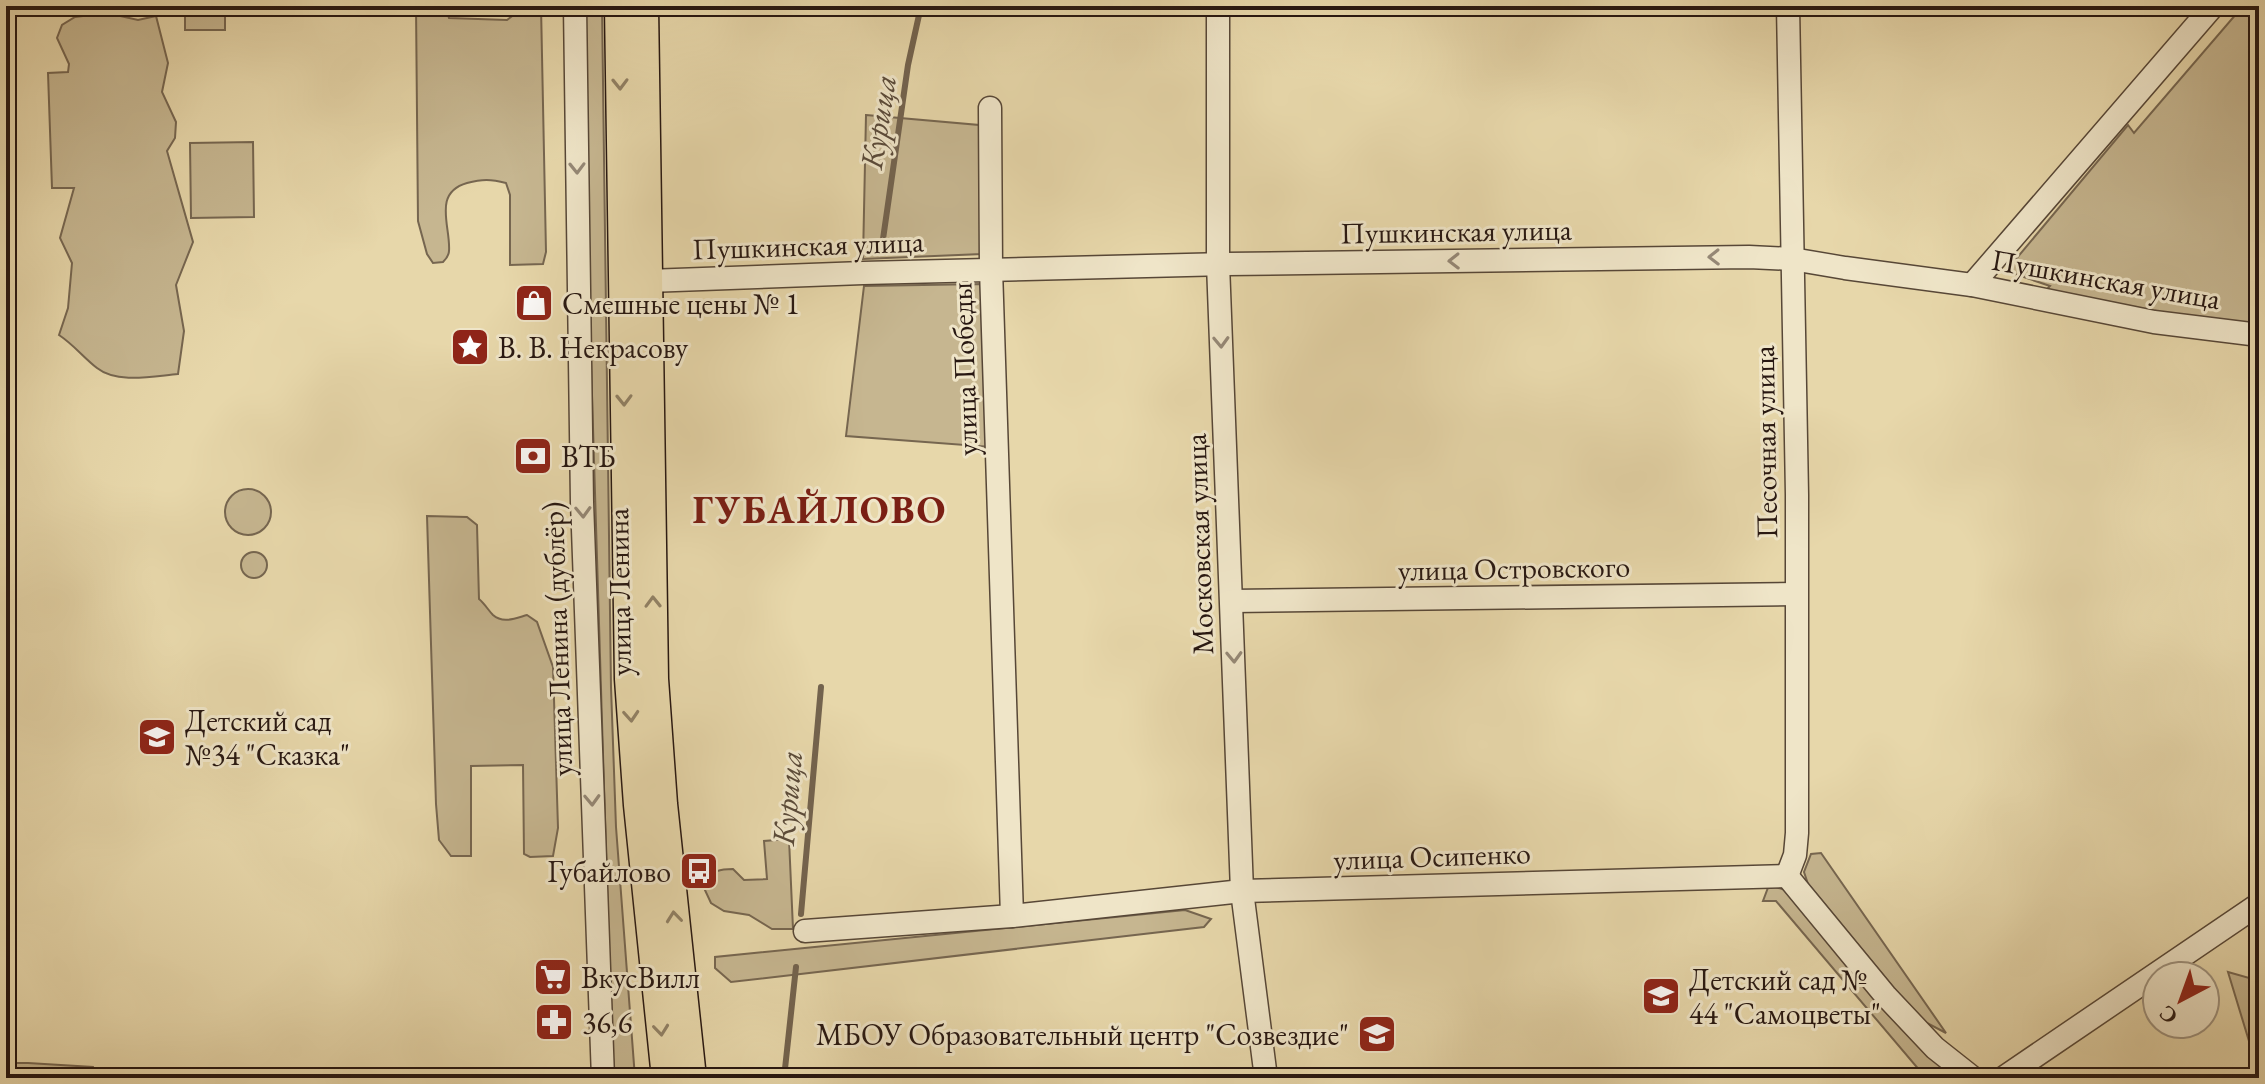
<svg xmlns="http://www.w3.org/2000/svg" width="2265" height="1084" font-family="'EB Garamond',serif">
	<style>
		.green { fill: #c6b690; stroke: #766650; stroke-width: 2 }
		.lines { fill: none; stroke-linecap: round; stroke-linejoin: round }
		.stream { stroke: #73634e; stroke-width: 6 }
		.minor-casing { stroke: #574737; stroke-width: 25 }
		.major-casing { stroke: #271711; stroke-width: 31 }
		.minor { stroke: #efe5c8; stroke-width: 22 }
		.major { stroke: #e7d7aa; stroke-width: 28 }
		.oneway { stroke: #918165 }
		.oneway2 { stroke: #958876 }
		.labels { text-anchor: middle; dominant-baseline: central; stroke-width: 6; stroke-linejoin: round; paint-order: stroke }
		.street-label { font-size: 30px; fill: #271711; stroke: #efe5c8 }
		.poi-label { font-size: 30px; fill: #271711; stroke: #efe5c8; text-anchor: start }
		.water-label { font-size: 32px; font-style: italic; fill: #5a4a39; stroke: #efe5c8 }
		.district-label { font-size: 38px; font-weight: bold; letter-spacing: 2px; fill: #7a1f14; stroke: #efe5c8 }
	</style>
	<rect width="100%" height="100%" fill="#e7d7aa"/>
	<filter id="stains"><feTurbulence type="fractalNoise" baseFrequency=".0025" numOctaves="4"/><feColorMatrix values="0 0 0 0 .2 0 0 0 0 .09 0 0 0 0 .02 0 0 0 .5 -.17"/></filter>
	<radialGradient id="worn" r=".72"><stop offset=".6" stop-color="#630" stop-opacity="0"/><stop offset="1" stop-color="#630" stop-opacity=".3"/></radialGradient>
	<g class="green">
		<rect x="185" y="6" width="40" height="24"/>
		<path d="M416,6H446L449,18L507,20L525,6H541L546,252L543,264L510,265V195L506,183C491,179 482,179 467,183C432,193 451,227 449,251C449,255 446,259 443,262L433,263L427,254L418,221Z"/>
		<path d="M585,6H602L611,687L616,827L635,1078H615L612,1048L588,264Z"/>
		<path d="M2243,6H2259V335L2038,299L2050,286L2006,271L2128,125L2134,133Z"/>
		<path d="M107,13L138,20L156,16L168,63L162,92L176,122L175,138L167,151L193,242L176,285L184,331L178,374C154,376 117,384 97,368C84,358 74,345 59,335L68,308L72,263L60,238L74,188H52L48,73L68,72L69,64L57,38L62,25L75,17Z"/>
		<path d="M866,115L979,125L982,254L863,259Z"/>
		<path d="M253,142L254,217L191,218L190,143Z"/>
		<path d="M982,284L991,447L846,436L864,286Z"/>
		<circle cx="248" cy="512" r="23"/>
		<path d="M427,516L467,517L477,525L479,599C485,604 488,610 493,615C503,624 516,618 527,615L537,622L553,667L558,828L553,856L530,857L524,854L523,765L471,766V856H451L439,840L436,804Z"/>
		<circle cx="254" cy="565" r="13"/>
		<path d="M789,839L793,929H772L749,915L724,911L711,903L704,888V880C714,871 719,869 733,869L744,880L767,879L764,841Z"/>
		<path d="M1821,853L1946,1033L1925,1022L1906,1003L1808,884L1804,872L1811,854Z"/>
		<path d="M1769,885L1792,892L1957,1078H1926L1776,901H1763Z"/>
		<path d="M1185,910L1211,919L1204,927L731,982L715,968V957Z"/>
		<path d="M2228,972L2249,978L2259,972V1074Z"/>
		<path d="M6,1063H28L93,1067L97,1078H6Z"/>
	</g>
	<g class="lines">
		<g class="stream">
			<path d="M882,246L908,65L921,6"/>
			<path d="M801,914L821,687"/>
			<path d="M784,1078L796,967"/>
		</g>
		<defs>
			<g id="minor">
				<path d="M575,6L582,502L603,1078"/>
				<path d="M1218,6V264L1242,891L1266,1078"/>
				<path d="M990,108L991,269L1012,916"/>
				<path d="M648,281L863,273L1227,264L1749,257L1792,259L1845,268L1972,285L2154,322L2259,335"/>
				<path d="M1972,285L2213,6"/>
				<path d="M1232,601L1796,594"/>
				<path d="M1787,876L1795,855L1797,833V495L1788,6"/>
				<path d="M1787,876L1885,995L1935,1048L1973,1078"/>
				<path d="M805,931L1012,916L1242,891L1787,876"/>
				<path d="M2003,1078L2259,904"/>
			</g>
			<g id="major">
				<path d="M619,6L629,679L638,805L666,1078"/>
				<path d="M644,6L654,679L663,804L692,1078"/>
			</g>
		</defs>
		<use href="#minor" class="minor-casing"/>
		<use href="#major" class="major-casing"/>
		<use href="#minor" class="minor"/>
		<use href="#major" class="major"/>
	</g>
	<defs><path id="oneway-chevron" d="M-2-3.5L2.5 0L-2 3.5" fill="none" stroke-width="1.6" stroke-linecap="round" stroke-linejoin="round" transform="scale(2)"/></defs>
	<g class="oneway">
		<use href="#oneway-chevron" transform="translate(620 84) rotate(89)"/>
		<use href="#oneway-chevron" transform="translate(624 400) rotate(89)"/>
		<use href="#oneway-chevron" transform="translate(653 602) rotate(-91)"/>
		<use href="#oneway-chevron" transform="translate(631 716) rotate(86)"/>
		<use href="#oneway-chevron" transform="translate(674 917) rotate(-96)"/>
		<use href="#oneway-chevron" transform="translate(661 1030) rotate(84)"/>
	</g>
	<g class="oneway2">
		<use href="#oneway-chevron" transform="translate(577 168) rotate(89)"/>
		<use href="#oneway-chevron" transform="translate(1714 257) rotate(179)"/>
		<use href="#oneway-chevron" transform="translate(1454 261) rotate(179)"/>
		<use href="#oneway-chevron" transform="translate(1221 342) rotate(88)"/>
		<use href="#oneway-chevron" transform="translate(583 512) rotate(88)"/>
		<use href="#oneway-chevron" transform="translate(1234 657) rotate(88)"/>
		<use href="#oneway-chevron" transform="translate(592 800) rotate(88)"/>
	</g>
	<defs>
		<symbol id="shop-square" viewBox="-11 -11 22 22"><rect x="-9" y="-9" width="18" height="18" rx="4" fill="#8f2418" stroke="#efe5c8"/><path d="M-5-2.5h2.3a2.7 3.5 0 0 1 5.4 0H5L5.5 6h-11ZM-1.5-2.5h3a1.5 2.3 0 0 0-3 0Z" fill="#fff"/></symbol>
		<symbol id="sight-square" viewBox="-11 -11 22 22"><rect x="-9" y="-9" width="18" height="18" rx="4" fill="#8f2418" stroke="#efe5c8"/><path d="M0-6L1.8-2.2L6-1.7L2.9 1.2L3.7 5.4L0 3.3L-3.7 5.4L-2.9 1.2L-6-1.7L-1.8-2.2Z" fill="#fff"/></symbol>
		<symbol id="bank-square" viewBox="-11 -11 22 22"><rect x="-9" y="-9" width="18" height="18" rx="4" fill="#8f2418" stroke="#efe5c8"/><path d="M-6-4H6V4H-6ZM0-2.3a2.3 2.3 0 1 0 0 4.6a2.3 2.3 0 1 0 0-4.6Z" fill="#fff"/></symbol>
		<symbol id="school-square" viewBox="-11 -11 22 22"><rect x="-9" y="-9" width="18" height="18" rx="4" fill="#8f2418" stroke="#efe5c8"/><path d="M0-5L7-2L0 1L-7-2ZM-4 1L0 2.5L4 1V4Q0 6-4 4Z" fill="#fff"/></symbol>
		<symbol id="bus-square" viewBox="-11 -11 22 22"><rect x="-9" y="-9" width="18" height="18" rx="4" fill="#8f2418" stroke="#efe5c8"/><path d="M-5-6H5V4H4V6H2V4H-2V6H-4V4H-5ZM-3.5-4V0h7V-4ZM-3.5 1.2v1.5H-2V1.2ZM2 1.2v1.5H3.5V1.2Z" fill="#fff"/></symbol>
		<symbol id="supermarket-square" viewBox="-11 -11 22 22"><rect x="-9" y="-9" width="18" height="18" rx="4" fill="#8f2418" stroke="#efe5c8"/><path d="M-6-5.5h2.5l.6 2H6L4.5 2H-2.5L-4.4-4H-6ZM-1.5 3.2a1.3 1.3 0 1 0 .1 0ZM3 3.2a1.3 1.3 0 1 0 .1 0Z" fill="#fff"/></symbol>
		<symbol id="pharmacy-square" viewBox="-11 -11 22 22"><rect x="-9" y="-9" width="18" height="18" rx="4" fill="#8f2418" stroke="#efe5c8"/><path d="M-2-6h4v4h4v4h-4v4h-4v-4h-4v-4h4Z" fill="#fff"/></symbol>
	</defs>
	<g fill-rule="evenodd">
		<use href="#shop-square" x="512" y="281" width="44" height="44"/>
		<use href="#sight-square" x="448" y="325" width="44" height="44"/>
		<use href="#bank-square" x="511" y="434" width="44" height="44"/>
		<use href="#school-square" x="135" y="715" width="44" height="44"/>
		<use href="#bus-square" x="677" y="849" width="44" height="44"/>
		<use href="#supermarket-square" x="531" y="955" width="44" height="44"/>
		<use href="#school-square" x="1639" y="974" width="44" height="44"/>
		<use href="#pharmacy-square" x="532" y="1000" width="44" height="44"/>
		<use href="#school-square" x="1355" y="1012" width="44" height="44"/>
	</g>
	<g class="labels">
		<g class="street-label">
			<text transform="translate(1456 231) rotate(-1)">Пушкинская улица</text>
			<text transform="translate(808 245) rotate(-2)">Пушкинская улица</text>
			<text transform="translate(2106 279) rotate(10)">Пушкинская улица</text>
			<text transform="translate(964 369) rotate(-92)">улица Победы</text>
			<text transform="translate(1765 442) rotate(-91)">Песочная улица</text>
			<text transform="translate(1199 544) rotate(-92)">Московская улица</text>
			<text transform="translate(1514 568) rotate(-1)">улица Островского</text>
			<text transform="translate(619 592) rotate(-91)">улица Ленина</text>
			<text transform="translate(557 639) rotate(-92)">улица Ленина (дублёр)</text>
			<text transform="translate(1432 856) rotate(-2)">улица Осипенко</text>
		</g>
		<g class="poi-label">
			<text x="562" y="303">Смешные цены № 1</text>
			<text x="498" y="347">В. В. Некрасову</text>
			<text x="561" y="456">ВТБ</text>
			<text x="185" y="720">Детский сад<tspan x="185" dy="34">№34 "Сказка"</tspan></text>
			<text x="671" y="871" text-anchor="end">Губайлово</text>
			<text x="581" y="977">ВкусВилл</text>
			<text x="1689" y="979">Детский сад №<tspan x="1689" dy="34">44 "Самоцветы"</tspan></text>
			<text x="582" y="1022">36,6</text>
			<text x="1349" y="1034" text-anchor="end">МБОУ Образовательный центр "Созвездие"</text>
		</g>
		<g class="water-label">
			<text transform="translate(878 122) rotate(-81)">Курица</text>
			<text transform="translate(787 798) rotate(-85)">Курица</text>
		</g>
		<g class="district-label">
			<text x="820" y="509">ГУБАЙЛОВО</text>
		</g>
	</g>
	<rect width="2265" height="1084" fill="none" stroke="#e7d7aa" stroke-width="32"/>
	<rect x="8" y="8" width="2249" height="1068" fill="none" stroke="#271711" stroke-width="4"/>
	<rect x="16" y="16" width="2233" height="1052" fill="none" stroke="#271711" stroke-width="2"/>
	<g transform="translate(2181 1000) rotate(221)"><circle r="38" fill="#efe5c8" stroke="#9f937f" stroke-width="2"/>
	<path d="M0-6L14 30L0 20L-14 30Z" fill="#8f2418"/>
	<text y="-12" font-size="22" font-weight="bold" text-anchor="middle" fill="#271711">С</text>
	</g>
	<rect width="100%" height="100%" filter="url(#stains)"/>
	<rect width="100%" height="100%" fill="url(#worn)"/>
</svg>
